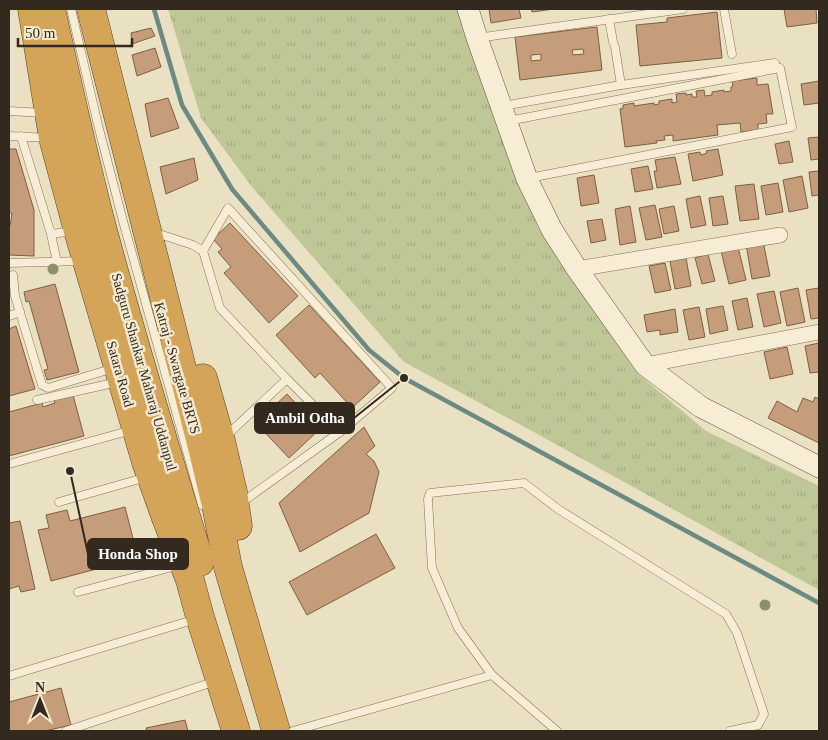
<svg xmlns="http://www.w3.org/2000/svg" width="828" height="740" font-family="'Times New Roman',serif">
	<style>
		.grass { fill: url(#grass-tufts) }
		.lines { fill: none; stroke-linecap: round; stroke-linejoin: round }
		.stream { stroke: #6c8a84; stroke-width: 4.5 }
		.building { fill: #c59d7a; stroke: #7f5e42; fill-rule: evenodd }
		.lane-casing { stroke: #82725a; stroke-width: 9 }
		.street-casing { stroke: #82725a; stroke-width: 16 }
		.secondary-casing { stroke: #64533e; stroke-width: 22 }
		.highway-casing { stroke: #50402f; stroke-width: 29 }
		.lane { stroke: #f6edd4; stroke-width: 8 }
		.street { stroke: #f6edd4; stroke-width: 15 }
		.secondary { stroke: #f6edd4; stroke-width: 21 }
		.highway { stroke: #d4a458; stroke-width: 28 }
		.tree { fill: #8e906c }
		.labels { text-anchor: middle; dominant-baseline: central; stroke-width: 5; stroke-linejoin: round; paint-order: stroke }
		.street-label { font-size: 14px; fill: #33291e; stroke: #f2ead1 }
		.leader { fill: none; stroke: #33291e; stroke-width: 2 }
		.callout-dot { fill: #33291e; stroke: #f2ead1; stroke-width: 2 }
		.callout { fill: #33291e; stroke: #33291e; stroke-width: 2 }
		.callout-label { font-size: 15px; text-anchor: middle; font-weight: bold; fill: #fff }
	</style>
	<defs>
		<pattern id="grass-tufts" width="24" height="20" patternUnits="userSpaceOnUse" patternTransform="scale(1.25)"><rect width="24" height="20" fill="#bfc797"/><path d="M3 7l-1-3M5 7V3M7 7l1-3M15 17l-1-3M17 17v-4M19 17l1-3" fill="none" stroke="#a5ab82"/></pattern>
	</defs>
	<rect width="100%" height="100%" fill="#eae0c2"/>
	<path class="grass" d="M168,9H457L538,228L637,373L706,431L819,486V590L532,431L404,362L252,187L201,118Z"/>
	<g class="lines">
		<path class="stream" d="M154,9L182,105L232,189L369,350L404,378L819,603"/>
	</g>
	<g class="building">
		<path d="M489,9H519L521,18L491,23Z"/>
		<path d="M531,9H554L532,12Z"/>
		<path d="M784,9H816L817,23L787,27Z"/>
		<path d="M717,12L722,58L640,66L636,25L667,22V18Z"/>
		<path d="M597,27L602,70L520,80L515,37ZM583,49L584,54L573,55L572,50ZM541,54V60L531,61V55Z"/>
		<path d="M151,28L155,36L132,44L131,33Z"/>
		<path d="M155,48L161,67L137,76L132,55Z"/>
		<path d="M757,78V85L768,84L773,114H766L767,123L758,124V130L741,132L740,123L717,125L718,135L673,141V135L664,136L665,140L656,141L657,143L625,147L620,109L623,108V105L634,103V106L654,103V105L659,104V101L672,99V103L677,102L676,94L686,93V95L692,94V97H697L696,91L704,90L705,96L712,95V92L724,90V92L731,91V87L733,86L732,81Z"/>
		<path d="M819,81V103L804,105L801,84Z"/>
		<path d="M168,98L179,128L151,137L145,104Z"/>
		<path d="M819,137V159L811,160L808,138Z"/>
		<path d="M789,141L793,162L779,164L775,144Z"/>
		<path d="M9,149H16L34,210V256L9,255V225L10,226L12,213H9Z"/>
		<path d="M718,149L723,175L693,181L688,154L700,152L701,155L707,153L706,151Z"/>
		<path d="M675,157L681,184L657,188L654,171H657L655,160Z"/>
		<path d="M194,158L198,180L166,194L160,167Z"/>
		<path d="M648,166L653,189L635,192L631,169Z"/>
		<path d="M819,171V195L812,196L809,172Z"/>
		<path d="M594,175L599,203L581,206L577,178Z"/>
		<path d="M802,176L808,208L789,212L783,180Z"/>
		<path d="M778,183L783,212L766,215L761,186Z"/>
		<path d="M754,184L759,219L740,221L735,186Z"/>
		<path d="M700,196L706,225L691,228L686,199Z"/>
		<path d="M723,196L728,224L713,226L709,198Z"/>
		<path d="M655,205L662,237L646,240L639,208Z"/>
		<path d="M630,206L636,242L620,245L615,209Z"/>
		<path d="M674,206L679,231L664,234L659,209Z"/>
		<path d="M602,219L606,240L591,243L587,221Z"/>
		<path d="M230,223L298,296L269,323L224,273L231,267L218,252L222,249L213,239Z"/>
		<path d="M763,241L770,276L752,279L746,244Z"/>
		<path d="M738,247L746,280L729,284L721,251Z"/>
		<path d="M708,254L715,281L702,284L695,258Z"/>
		<path d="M686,258L691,286L675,289L670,261Z"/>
		<path d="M665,263L671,290L655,293L649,266Z"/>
		<path d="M55,284L79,372L47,380L44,370L48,369L29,301L26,302L24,292Z"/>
		<path d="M798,288L805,322L787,326L780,292Z"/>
		<path d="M819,288V318L811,319L806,290Z"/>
		<path d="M774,291L781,323L764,327L757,294Z"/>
		<path d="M747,298L753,327L738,330L732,301Z"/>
		<path d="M309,305L380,382L352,408L320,373L315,378L276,335Z"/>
		<path d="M723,306L728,330L710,334L706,309Z"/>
		<path d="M699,307L705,337L689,340L683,310Z"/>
		<path d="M675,309L678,332L660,335V330L647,332L644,315Z"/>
		<path d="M16,326L35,389L9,396V329Z"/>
		<path d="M819,343V372L810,373L805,346Z"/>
		<path d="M787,347L793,374L770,379L764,352Z"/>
		<path d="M287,394L320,429L289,458L256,423Z"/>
		<path d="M73,395L84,436L9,456V412L42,403L43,407L55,403L54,400Z"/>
		<path d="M815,397L819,399V443L768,418L777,401L797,412L803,398L813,402Z"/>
		<path d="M364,427L375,446L366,454L374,461L379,472L369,513L300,552L279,503Z"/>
		<path d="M125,507L138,558L51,581L38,530L49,528L46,515L67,510L70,521Z"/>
		<path d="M20,521L35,589L21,592L19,586L9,589V523Z"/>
		<path d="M376,534L395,568L307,615L289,582Z"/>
		<path d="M61,688L71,725L45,731H9V702Z"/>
		<path d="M185,720L188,731H147L146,728Z"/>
	</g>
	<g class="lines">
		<defs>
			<g id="lane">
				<path d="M71,9L98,125L123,221L202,505"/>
				<path d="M724,9L732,54"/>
				<path d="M609,19L613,42"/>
				<path d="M477,38L683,9"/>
				<path d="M615,47L621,85"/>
				<path d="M503,106L621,85L775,63"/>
				<path d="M9,111L44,113"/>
				<path d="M508,121L780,68L792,127L529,178"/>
				<path d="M9,136L49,138"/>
				<path d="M21,136L51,234L74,231"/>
				<path d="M51,234L57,262"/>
				<path d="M162,235L193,245L203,251L220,308L287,379"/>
				<path d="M203,251L228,208L392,388L340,432"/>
				<path d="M9,263L82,261"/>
				<path d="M13,275L15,296L42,385L48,388L114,368"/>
				<path d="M9,316L20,312"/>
				<path d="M37,400L118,382"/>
				<path d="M226,436L287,379L340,432L241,503"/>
				<path d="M9,464L132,430"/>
				<path d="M59,502L147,477"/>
				<path d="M78,592L180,565"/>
				<path d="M9,676L196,619"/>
				<path d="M66,731L216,681"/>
				<path d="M293,731L492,675"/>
				<path d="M557,731L492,675L458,628L432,568L428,499L430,493L524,483L558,509L726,614L737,633L764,714L758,725L730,731"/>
			</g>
			<g id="street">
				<path d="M577,269L780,235"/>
				<path d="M645,365L819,332"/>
			</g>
			<path id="secondary" d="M468,9L477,38L527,179L552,230L577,269L645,365L701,407L819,467"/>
			<g id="highway">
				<path d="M32,9L53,138L78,231L146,462L166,518L190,580L200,617L236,731"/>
				<path d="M51,9C67,82 83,154 102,227C132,339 166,451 200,562"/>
				<path d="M91,9L202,447L216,505L228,567L276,731"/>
				<path d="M203,378L221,441L233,492L238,526"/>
			</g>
		</defs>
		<use href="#lane" class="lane-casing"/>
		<use href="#street" class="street-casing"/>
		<use href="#secondary" class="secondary-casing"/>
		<use href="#highway" class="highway-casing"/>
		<use href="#lane" class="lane"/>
		<use href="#street" class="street"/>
		<use href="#secondary" class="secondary"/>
		<use href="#highway" class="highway"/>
	</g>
	<g class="tree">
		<circle cx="53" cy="269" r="5.5"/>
		<circle cx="765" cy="605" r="5.5"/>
	</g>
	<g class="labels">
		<g class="street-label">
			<text transform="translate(177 368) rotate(74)">Katraj - Swargate BRTS</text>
			<text transform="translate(144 372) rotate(74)">Sadguru Shankar Maharaj Uddanpul</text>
			<text transform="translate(120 374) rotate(74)">Satara Road</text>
		</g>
	</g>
	<path class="leader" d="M404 378L354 418M70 471L88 554"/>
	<g class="callout-dot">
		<circle cx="404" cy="378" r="5"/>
		<circle cx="70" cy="471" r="5"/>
	</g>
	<g class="callout">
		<rect x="255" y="403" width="99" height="30" rx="5"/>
		<rect x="88" y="539" width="100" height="30" rx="5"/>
	</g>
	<g class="callout-label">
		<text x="305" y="423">Ambil Odha</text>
		<text x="138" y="559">Honda Shop</text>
	</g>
	<rect width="828" height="740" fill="none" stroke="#33291e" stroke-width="20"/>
	<g transform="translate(40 700)" stroke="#f2ead1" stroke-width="4" paint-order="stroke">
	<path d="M0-4L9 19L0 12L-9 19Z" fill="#33291e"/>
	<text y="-8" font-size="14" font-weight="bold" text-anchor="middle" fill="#33291e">N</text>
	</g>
	<path d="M18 38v8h114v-8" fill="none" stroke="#33291e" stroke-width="2.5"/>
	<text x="25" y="38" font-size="15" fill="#33291e" stroke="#f2ead1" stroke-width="4" paint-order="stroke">50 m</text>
</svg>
